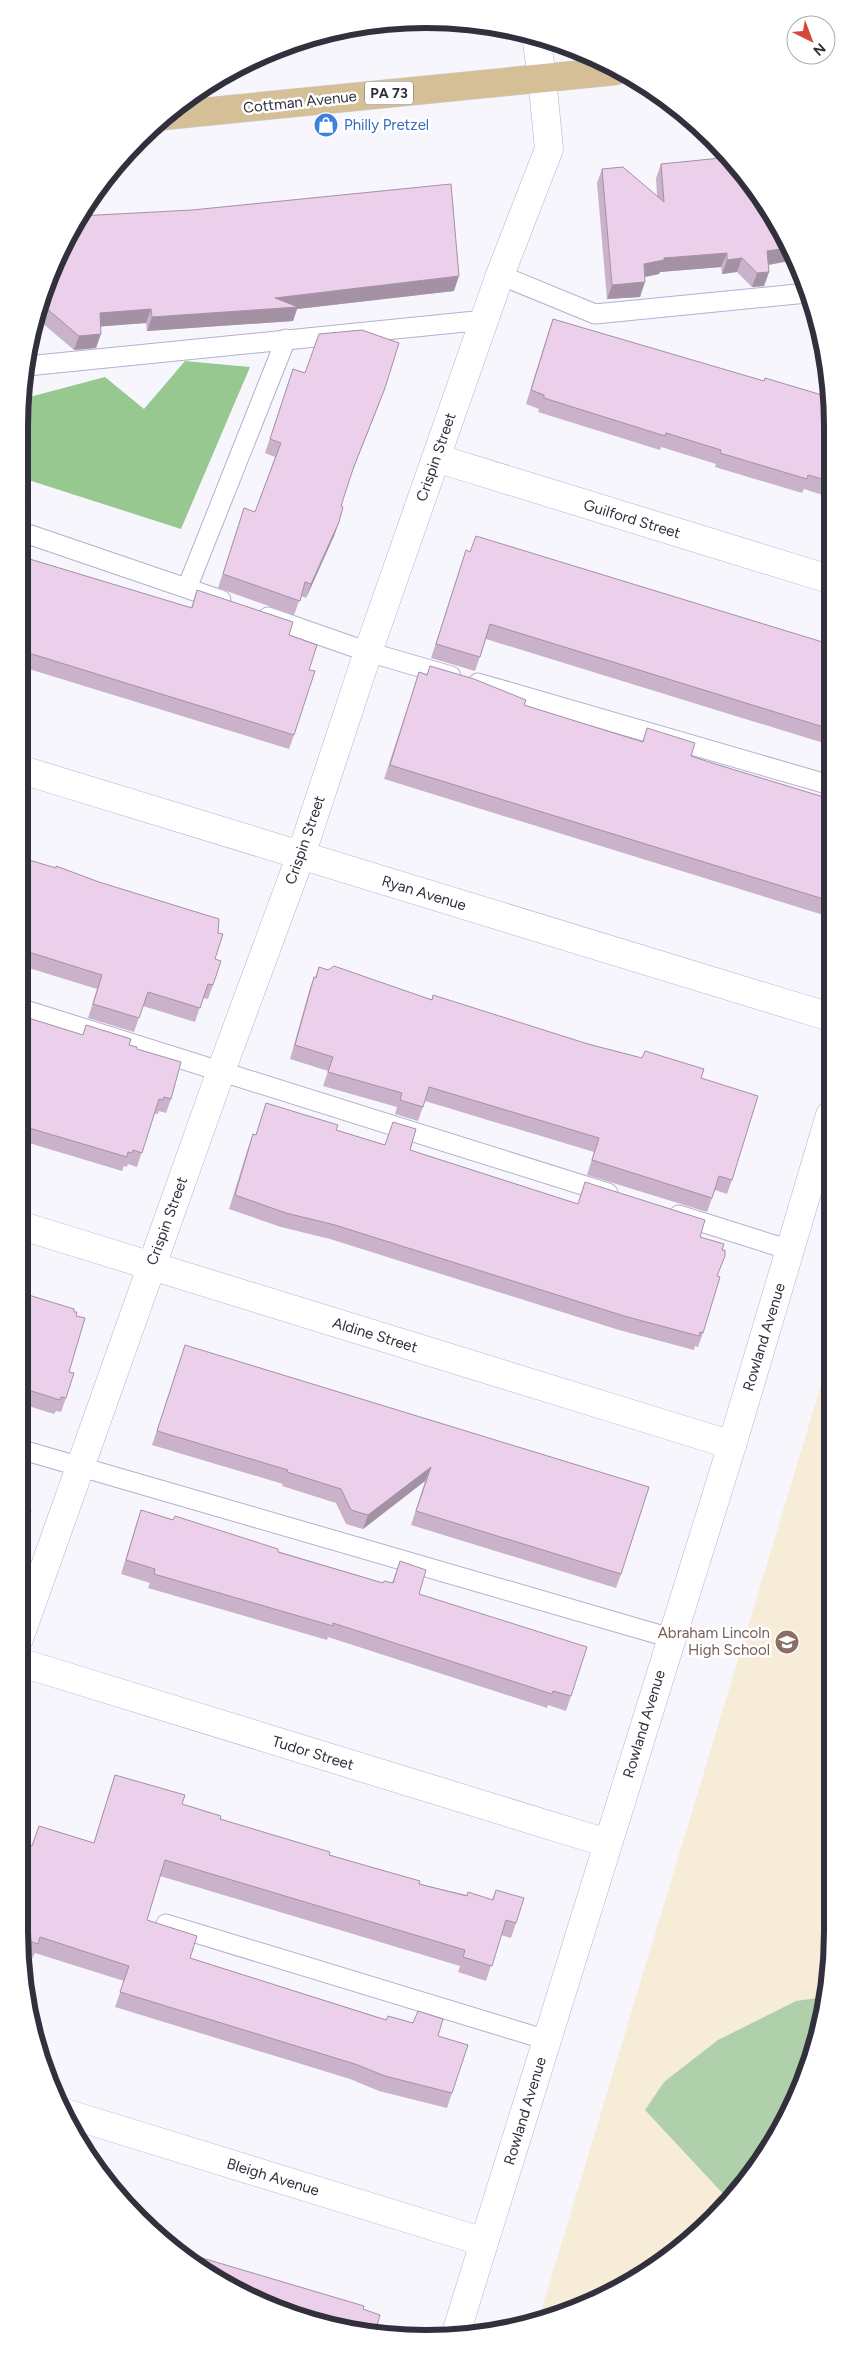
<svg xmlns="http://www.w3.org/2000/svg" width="851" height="2358" font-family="Figtree,sans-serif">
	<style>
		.education { fill: #f7ecd7 }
		.green { fill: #afd0aa }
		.forest { fill: #97c890 }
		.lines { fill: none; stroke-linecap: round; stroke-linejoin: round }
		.lane-casing { stroke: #b5afd1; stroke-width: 21 }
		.street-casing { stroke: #b5afd1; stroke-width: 29 }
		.secondary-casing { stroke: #b5afd1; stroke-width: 29 }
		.primary-casing { stroke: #d2d1d4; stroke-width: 29 }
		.lane { stroke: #fff; stroke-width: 19 }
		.street { stroke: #fff; stroke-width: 28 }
		.secondary { stroke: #fff; stroke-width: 28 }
		.primary { stroke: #d5bf96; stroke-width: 28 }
		.wall { fill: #cab2ca }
		.shaded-wall { fill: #a491a4 }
		.building { fill: #ebcfeb; stroke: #a491a4 }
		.labels { text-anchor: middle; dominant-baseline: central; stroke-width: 5; stroke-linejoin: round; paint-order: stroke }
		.shield { fill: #fff; stroke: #706e77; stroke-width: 1 }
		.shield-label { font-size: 14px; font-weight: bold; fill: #32303d }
		.street-label { font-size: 15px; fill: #32303d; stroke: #fff }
		.shop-label { font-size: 15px; fill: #366cbe; stroke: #fff; text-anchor: start }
		.education-label { font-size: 15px; fill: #785e54; stroke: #fff; text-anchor: end }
		.rim { fill: none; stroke: #32303d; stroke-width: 6 }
	</style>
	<rect width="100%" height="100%" fill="#f7f6fd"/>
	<path class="education" d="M831,1352L832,1932L818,2038L790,2113L748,2180L651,2271L581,2308L538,2321Z"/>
	<path class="green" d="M824,1997C822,2011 822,2026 818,2039C801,2097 772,2158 728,2199L645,2110L664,2082L718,2040L796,2001Z"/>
	<path class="forest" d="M185,361L250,367L181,529L19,477V426L22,399L105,377L144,409Z"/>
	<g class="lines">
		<defs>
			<g id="lane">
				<path d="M500,275L595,314L807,293"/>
				<path d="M27,366L485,320"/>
				<path d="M19,531L221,600"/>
				<path d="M187,588L286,339"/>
				<path d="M268,617L368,652L451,676"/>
				<path d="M478,683L830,785"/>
				<path d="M19,1008L608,1193"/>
				<path d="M679,1215L790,1250"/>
				<path d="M19,1449L671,1638"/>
				<path d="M166,1924L547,2040"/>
			</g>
			<g id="street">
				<path d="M436,458L829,579"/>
				<path d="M19,1225L732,1445"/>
				<path d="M19,1639L221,1071L301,855L368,652L500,275L549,149L542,78L536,35"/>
				<path d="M19,1662L607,1843"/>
				<path d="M62,2112L484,2242"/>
			</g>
			<g id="secondary">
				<path d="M19,769L830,1017"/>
				<path d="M456,2333L732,1445L830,1115"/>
			</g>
			<path id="primary" d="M163,116L615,71"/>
		</defs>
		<use href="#lane" class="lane-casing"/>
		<use href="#street" class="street-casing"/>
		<use href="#secondary" class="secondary-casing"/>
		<use href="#primary" class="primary-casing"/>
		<use href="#lane" class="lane"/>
		<use href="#street" class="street"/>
		<use href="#secondary" class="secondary"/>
		<use href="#primary" class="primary"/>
	</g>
	<g class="wall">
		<path d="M731,157L795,260L768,265L769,272L764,286L752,287L737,272L722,274L721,267L660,272L659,274L645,277L640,297L607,299L597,183L602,169L657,196L656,178L661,164Z"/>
		<path d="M61,245L454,291L297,309L293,321L147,331L146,323L101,326L96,348L74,350L34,316Z"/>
		<path d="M553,319L829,401V497L804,489L802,493L715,467L716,464L661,447L660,450L538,412L539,409L526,404L548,333Z"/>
		<path d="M293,369L380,402L351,474L341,506L339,522L334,536L306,598L301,596L294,615L218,588L244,508L255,512L275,457L265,453Z"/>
		<path d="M19,536L23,557L191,608L197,590L289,635L309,670L294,735L289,749L19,666Z"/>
		<path d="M466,550L470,552L829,644L830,745L486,639L475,671L431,658Z"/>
		<path d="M430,666L524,705L642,742L647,728L691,756L712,763L830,799V917L384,779L419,672L427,674Z"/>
		<path d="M19,857L215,959L213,985L208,999L203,998L195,1022L143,1006L134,1032L88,1018L97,989L19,965Z"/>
		<path d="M319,967L588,1044L701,1078L732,1180L727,1194L715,1190L707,1212L587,1175L594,1152L425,1101L418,1121L395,1114L397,1107L323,1086L328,1071L290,1059L309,991L314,977L315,978Z"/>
		<path d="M19,1017L83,1035L86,1025L129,1045L137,1049L171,1099L166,1113L159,1111L158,1114L154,1113L137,1167L128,1164L127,1167L124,1166L122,1171L19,1140Z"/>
		<path d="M266,1103L336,1130L385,1145L393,1122L410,1150L578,1204L585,1182L700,1237L722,1250L717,1276L703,1333L698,1347L695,1346L694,1350L619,1330L330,1239L281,1227L229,1209L248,1148L253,1134L256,1135Z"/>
		<path d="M19,1292L74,1312L76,1316L66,1398L61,1412L56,1411L54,1414L19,1403Z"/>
		<path d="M185,1345L621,1574L616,1588L411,1525L425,1481L363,1529L346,1524L336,1503L282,1486L283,1484L152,1445Z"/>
		<path d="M19,1464L23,1488L20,1508L22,1538L19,1547Z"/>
		<path d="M141,1510L383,1583H392L400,1561L419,1594L571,1696L566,1711L548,1705L547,1708L328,1637L327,1640L148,1588L150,1583L121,1574L136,1525Z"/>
		<path d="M115,1775L182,1804L220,1819L419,1884L467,1895L492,1900L496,1890L516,1923L511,1938L501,1935L486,1981L458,1972L460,1966L160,1876L147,1920L190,1958L438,2036L452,2093L447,2108L379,2091L350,2079L115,2007L124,1981L35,1953L32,1959L23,1956L19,1932V1872L28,1845L32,1846L39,1826L94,1843L110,1790Z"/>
	</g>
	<g class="shaded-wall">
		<path d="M788,248L795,260L762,266L767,251Z"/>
		<path d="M727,253L721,267L660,272L659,274L639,278L644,264L664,258Z"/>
		<path d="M742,258L737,272L722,274L727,260Z"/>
		<path d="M769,272L764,286L752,287L757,273Z"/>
		<path d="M459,276L454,291L297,309L293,321L147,331L152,317L275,298Z"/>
		<path d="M645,282L640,297L607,299L612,285Z"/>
		<path d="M151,309L146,323L95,327L100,313Z"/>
		<path d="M101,334L96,348L74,350L79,336Z"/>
		<path d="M339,522L334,536L306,598L311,584Z"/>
		<path d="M431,1467L425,1481L363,1529L368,1515Z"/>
	</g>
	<g class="building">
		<path d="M731,157L788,248L767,251L769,272L757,273L742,258L727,260V253L664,258V260L644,264L645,282L612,285L602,169L623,167L664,202L661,164Z"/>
		<path d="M451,184L459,276L275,298L298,307L152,317L151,309L100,313L101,334L79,336L39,302L61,245L79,216L192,210Z"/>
		<path d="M553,319L764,381L765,378L822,395L821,399L829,401V481L808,475L807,479L720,453L721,450L666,433L665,436L544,398V395L531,390Z"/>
		<path d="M362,330L399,343L385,388L353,469L341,506L343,507L339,522L311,584L305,582L300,601L223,574L244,508L255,512L281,443L270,439L293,369L305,373L319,334Z"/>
		<path d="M19,536L28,539L23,557L192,608L197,590L293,622L289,635L317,645L309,670L315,671L294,735L19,650Z"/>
		<path d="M476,536L829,644L830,729L490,624L480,657L436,644L466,550L470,552Z"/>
		<path d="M430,666L474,679L526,700L524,705L643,742L647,728L695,743L691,756L712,763L830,799V901L390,765L419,672L427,675Z"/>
		<path d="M19,857L56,868V866L99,882L219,919L218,933L223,934L215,959L221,961L213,985L208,984L200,1008L148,992L139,1018L93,1004L102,975L19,949Z"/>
		<path d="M334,966L432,1000L433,995L588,1044L642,1058L645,1051L704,1069L701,1078L758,1096L732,1180L719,1176L712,1198L592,1160L599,1138L429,1087L423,1107L400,1100L402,1093L328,1072L333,1057L295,1045L314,977L316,978L319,967L328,970Z"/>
		<path d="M19,1015L83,1035L86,1025L131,1039L129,1045L137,1047V1049L181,1062L171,1099L164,1097L163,1100L159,1099L142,1153L133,1150L132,1153L128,1152L127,1157L19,1125Z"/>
		<path d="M266,1103L338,1125L336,1130L385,1145L393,1122L416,1129L410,1150L578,1204L585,1182L705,1220L700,1237L724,1244L722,1250H725V1256L717,1276L720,1277L703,1333L700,1332L699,1336L624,1316L335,1225L286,1213L235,1195L253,1134L256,1135Z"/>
		<path d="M19,1292L74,1309V1312H77L76,1316L85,1318L69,1372L74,1373L66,1398L61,1397L60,1400L19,1387Z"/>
		<path d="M185,1345L649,1487L621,1574L416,1511L431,1467L368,1515L351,1510L341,1489L287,1472L288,1470L157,1431Z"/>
		<path d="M19,1464L29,1468L23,1488L26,1489L20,1508L31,1511L22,1538L19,1537Z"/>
		<path d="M141,1510L173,1520L175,1516L278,1549V1552L383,1583L384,1581L393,1583L400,1561L426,1570L419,1594L587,1647L571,1696L553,1691L552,1694L333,1623V1626L154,1574L155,1569L126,1560Z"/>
		<path d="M115,1775L185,1795L182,1804L221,1816L220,1819L330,1852L329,1855L420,1881L419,1884L467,1896L468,1892L493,1900L496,1890L524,1898L516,1923L506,1920L492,1966L463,1957L465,1950L165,1860L147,1920L197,1936L190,1958L386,2020L388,2016L413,2023L418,2011L443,2019L438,2036L468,2045L452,2093L385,2076L355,2064L120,1992L129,1966L40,1937L38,1944L20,1938L19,1932V1875L28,1845L32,1846L39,1826L94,1843Z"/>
		<path d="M182,2252L364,2306L363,2309L380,2315L374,2336L295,2318L222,2285Z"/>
	</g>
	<defs>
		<symbol id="shop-disc" viewBox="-11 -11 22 22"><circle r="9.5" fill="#3f7fe0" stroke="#fff"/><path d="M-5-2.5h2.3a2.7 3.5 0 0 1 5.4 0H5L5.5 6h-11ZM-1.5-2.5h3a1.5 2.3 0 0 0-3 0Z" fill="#fff"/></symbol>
		<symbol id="school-disc" viewBox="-11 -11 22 22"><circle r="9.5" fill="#8d6e63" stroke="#fff"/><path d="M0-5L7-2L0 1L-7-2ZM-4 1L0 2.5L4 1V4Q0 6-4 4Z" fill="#fff"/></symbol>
	</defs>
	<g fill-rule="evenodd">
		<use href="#shop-disc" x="312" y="111" width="28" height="28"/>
		<use href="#school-disc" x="773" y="1628" width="28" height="28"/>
	</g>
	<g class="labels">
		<rect class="shield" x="365" y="81.5" width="48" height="23" rx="4"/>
		<g class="shield-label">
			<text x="389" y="93">PA 73</text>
		</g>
		<g class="street-label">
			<text transform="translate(300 102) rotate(-6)">Cottman Avenue</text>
			<text transform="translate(436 457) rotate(-71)">Crispin Street</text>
			<text transform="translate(632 519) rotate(17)">Guilford Street</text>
			<text transform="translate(305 840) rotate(-71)">Crispin Street</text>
			<text transform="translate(424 893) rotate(17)">Ryan Avenue</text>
			<text transform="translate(167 1221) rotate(-70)">Crispin Street</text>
			<text transform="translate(375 1335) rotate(17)">Aldine Street</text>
			<text transform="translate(764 1337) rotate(-73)">Rowland Avenue</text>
			<text transform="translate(644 1724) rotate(-73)">Rowland Avenue</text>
			<text transform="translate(313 1753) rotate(17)">Tudor Street</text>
			<text transform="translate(525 2111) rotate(-73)">Rowland Avenue</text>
			<text transform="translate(273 2177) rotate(17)">Bleigh Avenue</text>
		</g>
		<g class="shop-label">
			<text x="344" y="125">Philly Pretzel</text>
		</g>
		<g class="education-label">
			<text x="770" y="1633">Abraham Lincoln<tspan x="770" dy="17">High School</tspan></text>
		</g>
	</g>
	<path d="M0 0H851V2358H0ZM426 28H426A398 398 0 0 1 824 426V1932A398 398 0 0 1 426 2330H426A398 398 0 0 1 28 1932V426A398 398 0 0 1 426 28Z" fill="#fff" fill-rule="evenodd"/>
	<path class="rim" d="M426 28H426A398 398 0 0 1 824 426V1932A398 398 0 0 1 426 2330H426A398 398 0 0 1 28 1932V426A398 398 0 0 1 426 28Z"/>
	<g transform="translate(811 40) rotate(138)"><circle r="24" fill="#ffffff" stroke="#adacb1"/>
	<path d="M0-4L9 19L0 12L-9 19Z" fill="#d54839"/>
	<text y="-8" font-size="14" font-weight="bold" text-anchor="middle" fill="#32303d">N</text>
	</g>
</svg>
